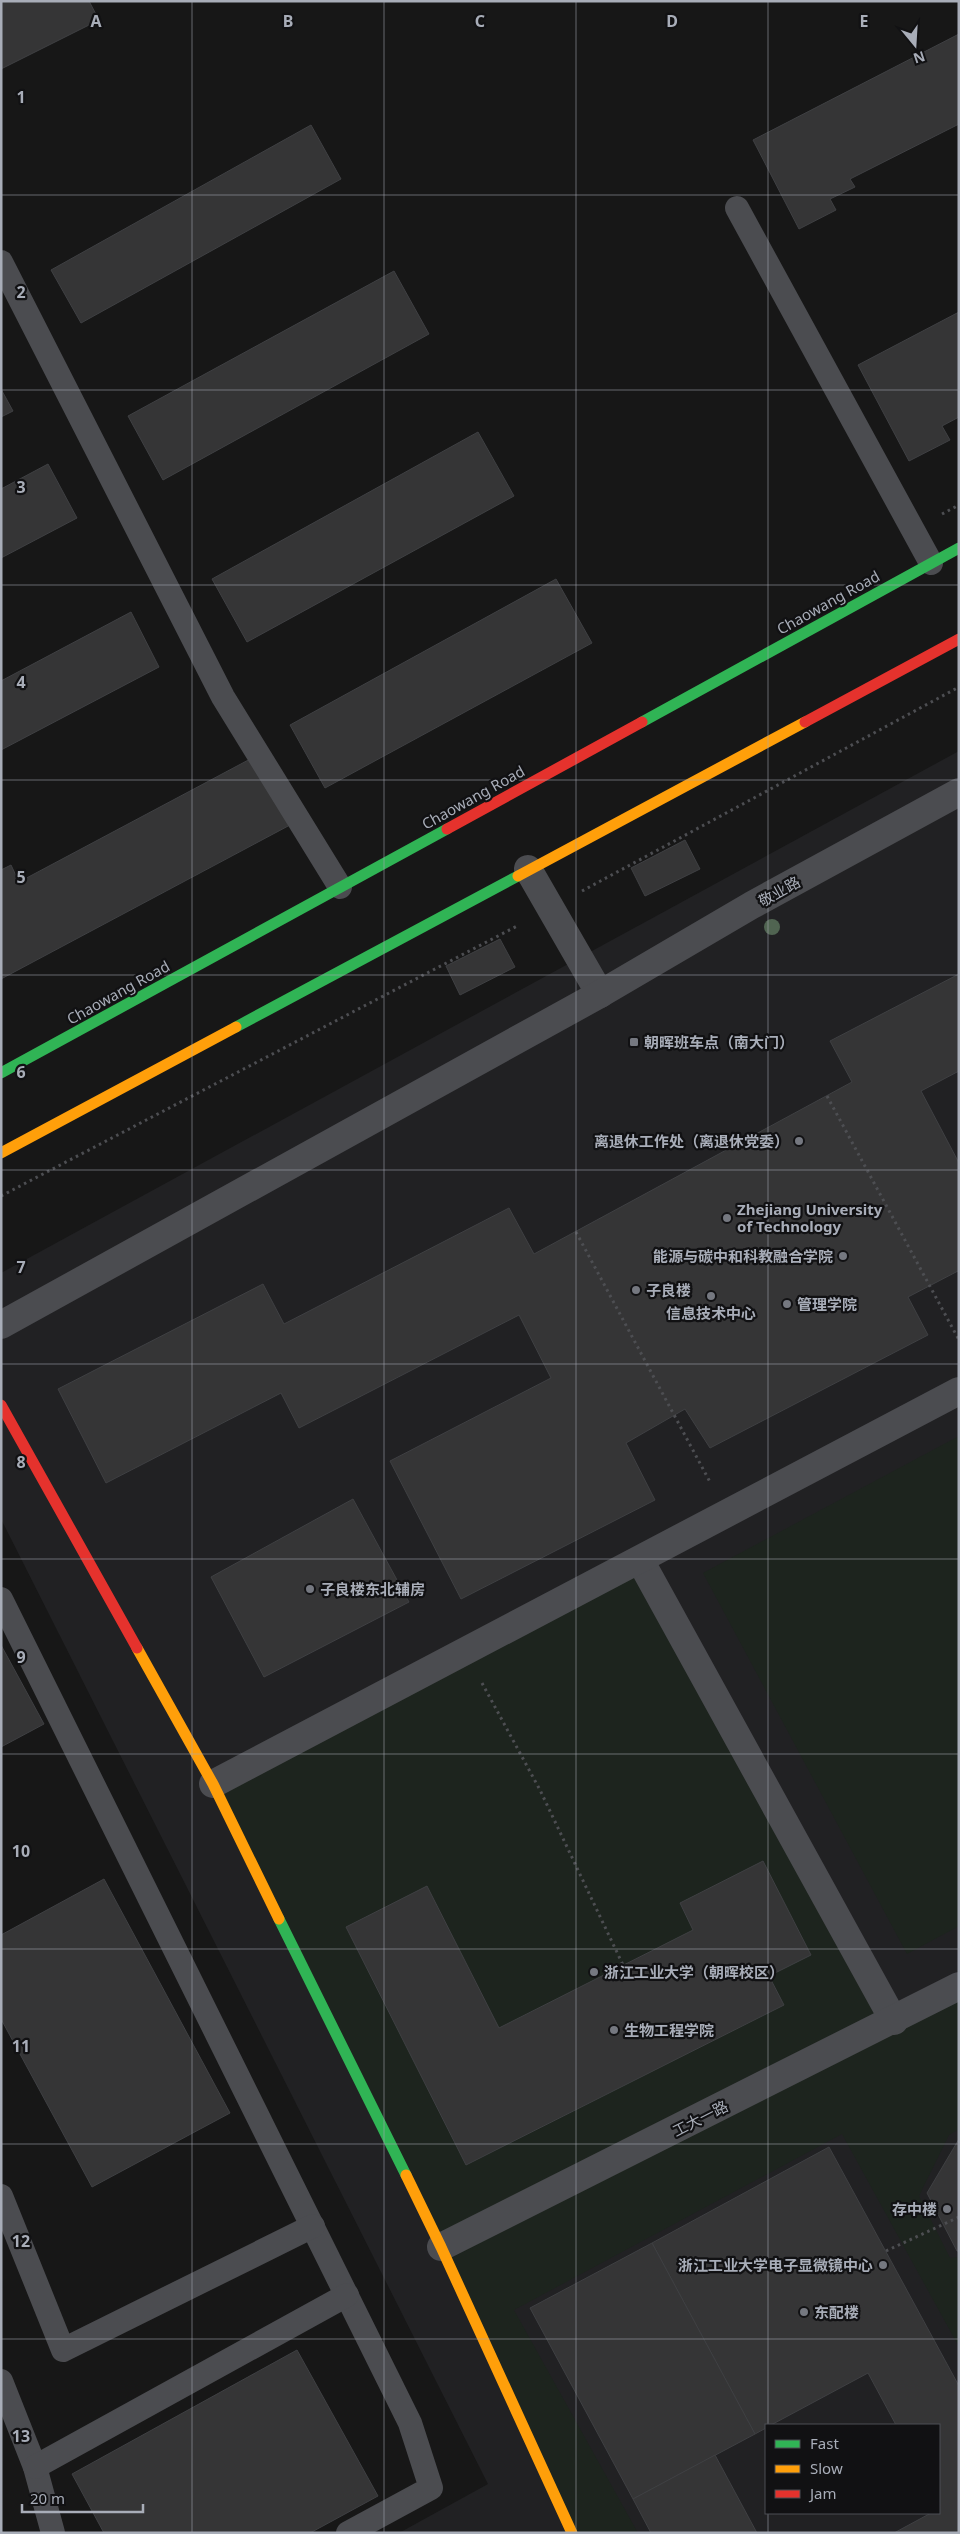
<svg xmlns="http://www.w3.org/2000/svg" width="960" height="2534" font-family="'Noto Sans','Noto Sans SC',sans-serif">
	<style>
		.built { fill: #212123; fill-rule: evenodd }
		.green { fill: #1d241e }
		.building { fill: #353536; stroke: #3f4043 }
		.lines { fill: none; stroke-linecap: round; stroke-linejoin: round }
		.path { stroke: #4d4e52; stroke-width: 3; stroke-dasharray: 2.5 4; stroke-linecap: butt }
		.lane { stroke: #4b4c50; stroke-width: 24 }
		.street { stroke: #4b4c50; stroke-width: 28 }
		.fast { stroke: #30b455; stroke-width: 11 }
		.slow { stroke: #ff9f0a; stroke-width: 11 }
		.jam { stroke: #e5322d; stroke-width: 11 }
		.tree { fill: #506451 }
		.grid { fill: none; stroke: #a8adb8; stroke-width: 1; stroke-opacity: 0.55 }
		.poi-dot { fill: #757880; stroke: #111113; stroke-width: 2 }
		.labels { text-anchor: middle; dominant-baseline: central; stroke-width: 4.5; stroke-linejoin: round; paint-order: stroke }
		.street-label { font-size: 15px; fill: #a8adb8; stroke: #111113 }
		.poi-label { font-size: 15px; font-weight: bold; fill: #a8adb8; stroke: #111113; text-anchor: start }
		.grid-label { font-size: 16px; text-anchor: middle; font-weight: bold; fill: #a8adb8; stroke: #111113; stroke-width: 4.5; stroke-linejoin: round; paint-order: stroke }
	</style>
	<rect width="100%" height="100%" fill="#171717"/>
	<path class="built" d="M959,751V2533H399L488,2484L1,1519V1273ZM766,2425H939V2513H766Z"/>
	<g class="green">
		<path d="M959,1436V1926L907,1954L703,1573Z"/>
		<path d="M640,1560L894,2020L959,1986V2129L949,2135L919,2196L950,2258L959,2257V2347L842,2134L514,2310L638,2533H573L213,1784Z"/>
	</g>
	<g class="building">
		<path d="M1,1H89L99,20L1,69Z"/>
		<path d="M959,34V124L850,179L855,187L830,199L836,210L799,229L753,140Z"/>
		<path d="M311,125L341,179L81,323L51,270Z"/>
		<path d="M394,271L429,334L163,480L128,416Z"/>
		<path d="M959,312V417L942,426L950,440L909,461L858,365Z"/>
		<path d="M1,389L13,411L1,417Z"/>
		<path d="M478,432L514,496L247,642L212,579Z"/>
		<path d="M48,464L77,518L1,558V489Z"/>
		<path d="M556,579L592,643L325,788L290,725Z"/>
		<path d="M131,612L159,667L1,750V681Z"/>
		<path d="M254,757L290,825L1,979V870L11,865L19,882Z"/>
		<path d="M685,840L700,869L645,896L631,868Z"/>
		<path d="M500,939L515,967L460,995L446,966Z"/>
		<path d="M959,974V1071L921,1091L959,1163V1273L958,1271L908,1297L928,1335L710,1448L685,1409L626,1443L655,1500L461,1599L390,1461L551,1378L519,1315L299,1428L281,1393L106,1483L58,1389L263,1284L284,1324L509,1208L534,1254L852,1082L830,1041Z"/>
		<path d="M353,1499L409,1602L264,1677L211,1577Z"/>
		<path d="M1,1645L44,1724L1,1747Z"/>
		<path d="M763,1861L811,1955L769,1976L784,2005L466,2165L346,1927L427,1886L499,2028L693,1930L680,1903Z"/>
		<path d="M104,1879L230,2113L92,2187L1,2019V1935Z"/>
		<path d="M959,2139V2251H957L927,2193Z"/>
		<path d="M829,2147L959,2386V2533H894L931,2513H939V2425H896L868,2373L771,2425H766V2428L755,2434L652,2243Z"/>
		<path d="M652,2243L755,2434L633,2499L530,2308Z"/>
		<path d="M297,2350L378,2496L310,2533H104L72,2474Z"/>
		<path d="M715,2455L757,2533H651L633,2499Z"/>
	</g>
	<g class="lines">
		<g class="path">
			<path d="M942,514L959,505"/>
			<path d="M582,891L959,687"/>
			<path d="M827,1096L959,1340"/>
			<path d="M1,1196L519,925"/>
			<path d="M576,1232L710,1482"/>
			<path d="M482,1683L540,1790L623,1965"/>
			<path d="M886,2251L959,2217"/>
		</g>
		<g class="lane">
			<path d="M737,208L931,563"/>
			<path d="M1,262L223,697L340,887"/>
			<path d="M1,1599L410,2423L431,2488L348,2533"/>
			<path d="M1,2196L63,2350L313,2226"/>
			<path d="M1,2381L35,2467L53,2533"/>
			<path d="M35,2467L347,2295"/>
		</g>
		<g class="street">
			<path d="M528,869L600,994"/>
			<path d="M1,1325L600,994L752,905L959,792"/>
			<path d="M640,1560L894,2021"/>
			<path d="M213,1784L959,1391"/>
			<path d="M441,2247L959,1986"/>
		</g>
		<g class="fast">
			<path d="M642,722L959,548"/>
			<path d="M236,1027L518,876"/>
			<path d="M1,1073L447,829"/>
			<path d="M279,1919L406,2175"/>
		</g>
		<g class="slow">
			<path d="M518,876L805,722"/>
			<path d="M1,1153L236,1027"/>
			<path d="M137,1648L213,1784L279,1919"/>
			<path d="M406,2175L441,2247L572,2533"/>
		</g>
		<g class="jam">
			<path d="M805,722L959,639"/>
			<path d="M447,829L642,722"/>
			<path d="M1,1405L137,1648"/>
		</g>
	</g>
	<circle class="tree" cx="772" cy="927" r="8"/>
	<path class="grid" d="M192,1V2533M384,1V2533M576,1V2533M768,1V2425M1,195H959M1,390H959M1,585H959M1,780H959M1,975H959M1,1170H959M1,1364H959M1,1559H959M1,1754H959M1,1949H959M1,2144H959M1,2339H959M768,2513V2533"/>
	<g class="poi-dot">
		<rect x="629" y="1037" width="10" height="10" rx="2.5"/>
		<circle cx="799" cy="1141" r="5"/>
		<circle cx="727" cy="1218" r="5"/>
		<circle cx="843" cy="1256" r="5"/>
		<circle cx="636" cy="1290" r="5"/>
		<circle cx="711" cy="1296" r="5"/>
		<circle cx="787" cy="1304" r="5"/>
		<circle cx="310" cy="1589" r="5"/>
		<circle cx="594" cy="1972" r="5"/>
		<circle cx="614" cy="2030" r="5"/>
		<circle cx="947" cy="2209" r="5"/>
		<circle cx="883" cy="2265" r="5"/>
		<circle cx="804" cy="2312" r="5"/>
	</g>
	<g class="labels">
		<g class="street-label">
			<text transform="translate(828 602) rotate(-29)">Chaowang Road</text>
			<text transform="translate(473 797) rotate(-29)">Chaowang Road</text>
			<text transform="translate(779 891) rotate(-29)">敬业路</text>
			<text transform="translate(118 992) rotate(-29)">Chaowang Road</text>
			<text transform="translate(700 2118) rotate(-27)">工大一路</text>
		</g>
		<g class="poi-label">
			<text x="644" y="1042">朝晖班车点（南大门）</text>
			<text x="789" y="1141" text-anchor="end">离退休工作处（离退休党委）</text>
			<text x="737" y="1209">Zhejiang University<tspan x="737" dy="17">of Technology</tspan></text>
			<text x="833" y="1256" text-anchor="end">能源与碳中和科教融合学院</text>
			<text x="646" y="1290">子良楼</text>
			<text x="797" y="1304">管理学院</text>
			<text x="711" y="1313" text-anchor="middle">信息技术中心</text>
			<text x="320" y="1589">子良楼东北辅房</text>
			<text x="604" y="1972">浙江工业大学（朝晖校区）</text>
			<text x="624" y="2030">生物工程学院</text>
			<text x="937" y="2209" text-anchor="end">存中楼</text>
			<text x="873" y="2265" text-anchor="end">浙江工业大学电子显微镜中心</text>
			<text x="814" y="2312">东配楼</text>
		</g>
	</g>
	<g class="grid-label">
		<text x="96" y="27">A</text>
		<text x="288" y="27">B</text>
		<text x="480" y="27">C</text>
		<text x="672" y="27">D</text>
		<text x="864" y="27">E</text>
		<text x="21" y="103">1</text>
		<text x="21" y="298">2</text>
		<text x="21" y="493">3</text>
		<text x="21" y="688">4</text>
		<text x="21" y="883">5</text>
		<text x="21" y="1078">6</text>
		<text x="21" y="1273">7</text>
		<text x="21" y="1468">8</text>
		<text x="21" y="1663">9</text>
		<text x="21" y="1857">10</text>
		<text x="21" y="2052">11</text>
		<text x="21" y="2247">12</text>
		<text x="21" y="2442">13</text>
	</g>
	<rect width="960" height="2534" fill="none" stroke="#a8adb8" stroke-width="5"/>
	<rect x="765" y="2424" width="175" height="90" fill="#111113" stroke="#4d4f55"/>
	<rect x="775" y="2440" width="25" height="8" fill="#30b455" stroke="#4d4f55"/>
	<text x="810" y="2449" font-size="15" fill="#a8adb8">Fast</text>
	<rect x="775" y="2465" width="25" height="8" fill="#ff9f0a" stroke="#4d4f55"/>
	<text x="810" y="2474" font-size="15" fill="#a8adb8">Slow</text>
	<rect x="775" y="2490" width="25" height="8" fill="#e5322d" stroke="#4d4f55"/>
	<text x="810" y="2499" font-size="15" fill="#a8adb8">Jam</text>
	<g transform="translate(915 45) rotate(162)" stroke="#111113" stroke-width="4" paint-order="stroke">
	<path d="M0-4L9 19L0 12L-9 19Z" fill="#a8adb8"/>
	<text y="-8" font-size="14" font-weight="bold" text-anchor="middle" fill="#a8adb8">N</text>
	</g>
	<path d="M22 2504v8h121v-8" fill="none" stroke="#a8adb8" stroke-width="2.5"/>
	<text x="30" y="2504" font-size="15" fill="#a8adb8" stroke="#111113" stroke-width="4" paint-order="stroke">20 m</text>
</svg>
